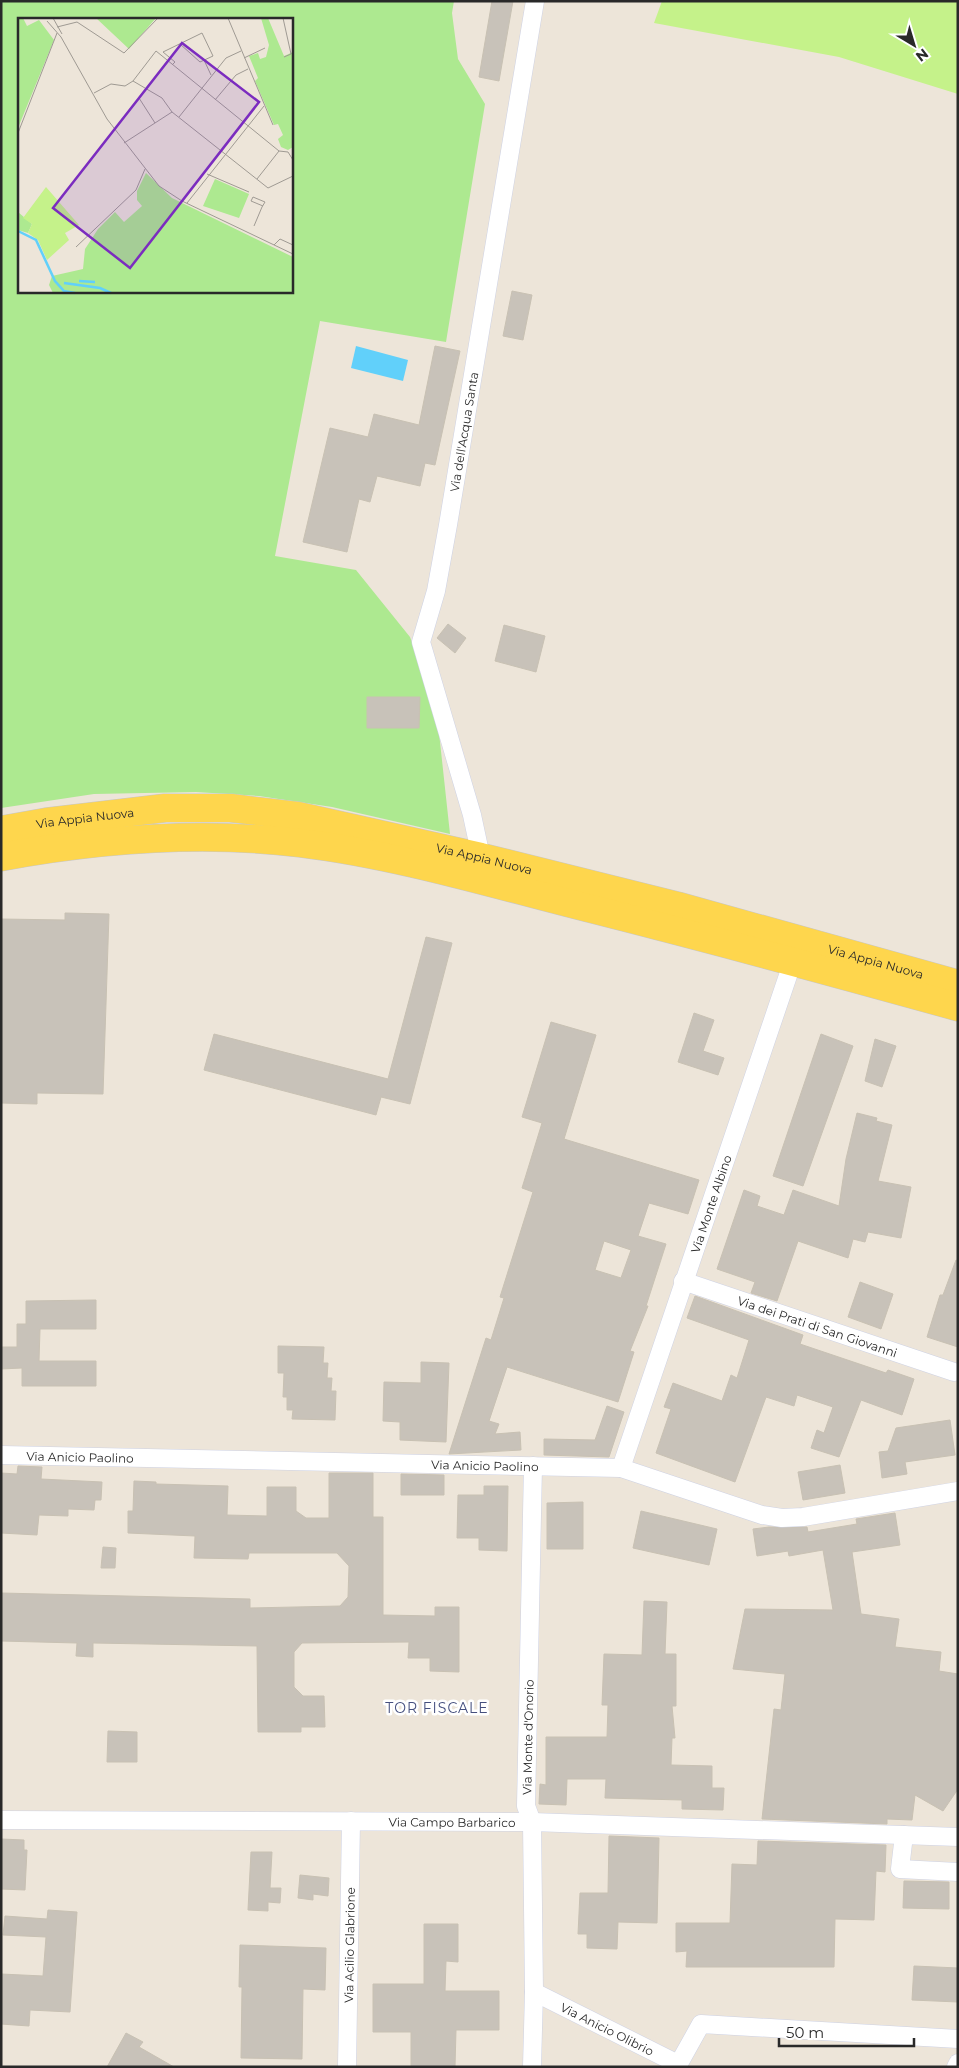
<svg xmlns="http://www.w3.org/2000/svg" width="959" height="2068" font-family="Montserrat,sans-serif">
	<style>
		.green { fill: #ade990; fill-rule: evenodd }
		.pitch { fill: #c5f28a }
		.water { fill: #61d0fa }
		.building { fill: #c8c2b9; stroke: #c8c1b3; fill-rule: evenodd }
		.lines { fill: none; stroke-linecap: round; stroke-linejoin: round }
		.street-casing { stroke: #ced2e4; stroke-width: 19 }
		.primary-casing { stroke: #c7c7c7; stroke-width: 29 }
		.street { stroke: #fff; stroke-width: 18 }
		.primary { stroke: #fed64d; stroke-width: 28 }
		.labels { text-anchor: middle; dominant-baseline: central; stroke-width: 5; stroke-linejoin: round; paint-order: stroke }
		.street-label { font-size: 12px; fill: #292929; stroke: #fff }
		.neighbourhood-label { font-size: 14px; letter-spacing: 1px; fill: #454f7e; stroke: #fff }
		.inset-river { fill: none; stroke: #61d0fa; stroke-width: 2.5 }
		.inset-road { fill: none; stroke: #9f9a93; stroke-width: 1 }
		.view { fill: #7b2cbf; fill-opacity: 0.15; stroke: #7b2cbf; stroke-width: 2.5 }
		.inset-edge { fill: none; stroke: #292929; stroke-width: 2.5 }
	</style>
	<rect width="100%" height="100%" fill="#ede5d9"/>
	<path class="green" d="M1,1H454L452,13L458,59L485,104L446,342L320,321L275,556L356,570L410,637L436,705L450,834L332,807L259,796L196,792L94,794L1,808ZM19,19H291V291H19Z"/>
	<path class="pitch" d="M662,1H958V94L839,57L654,23Z"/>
	<path class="water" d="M356,346L408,360L403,381L351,368Z"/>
	<g class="building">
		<path d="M492,1H513L499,81L479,77Z"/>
		<path d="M512,291L532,295L523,340L503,336Z"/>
		<path d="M435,346L460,351L435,465L425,463L420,486L377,476L370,502L359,499L347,552L303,542L330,428L368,437L374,414L419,425Z"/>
		<path d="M448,624L466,638L455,653L437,638Z"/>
		<path d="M504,625L545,636L536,672L495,661Z"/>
		<path d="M367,697H420L419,728H367Z"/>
		<path d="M65,913L109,914L103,1094L37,1093V1104L1,1103V919L65,920Z"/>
		<path d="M426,937L452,943L410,1104L381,1097L376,1115L204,1070L214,1034L388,1079Z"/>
		<path d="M694,1013L714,1020L703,1051L724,1058L718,1075L678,1062Z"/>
		<path d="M551,1022L596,1035L564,1139L699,1180L688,1214L649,1203L638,1236L666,1244L646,1306H648L630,1351L634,1352L618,1402L507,1367L489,1421L499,1424L495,1434L520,1432L521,1450L449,1454L486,1338L491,1340L504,1298L500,1297L533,1192L522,1188L542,1123L522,1117ZM604,1241L631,1250L621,1278L595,1270Z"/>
		<path d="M821,1034L853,1046L803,1186L773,1176Z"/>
		<path d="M875,1039L896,1046L882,1087L865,1081Z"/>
		<path d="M857,1113L877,1118L876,1121L892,1125L878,1181L911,1187L901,1238L868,1232L865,1242L853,1239L848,1258L798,1241L777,1301L751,1293L755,1282L717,1269L744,1190L760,1196L757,1206L784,1215L793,1190L839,1206L846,1159Z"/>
		<path d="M956,1260L958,1261V1347L927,1337L940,1295H943Z"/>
		<path d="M860,1282L893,1294L881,1329L848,1317Z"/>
		<path d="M695,1296L803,1335L800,1344L886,1373L888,1370L914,1379L902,1415L861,1400L839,1457L811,1448L817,1430L824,1433L833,1407L797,1395L794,1406L766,1397L735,1482L656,1453L671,1409L664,1407L673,1383L722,1401L731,1375L737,1378L749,1340L687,1318Z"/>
		<path d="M96,1300V1329H40L39,1361H96V1386H22V1368L1,1369V1347H17V1324H26V1301Z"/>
		<path d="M278,1346L324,1347L323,1363H328L327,1378H332L331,1391H336L335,1420L292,1419L293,1410H287V1397H283L284,1373H278Z"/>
		<path d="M421,1362L449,1363L446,1442L400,1440V1422L383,1421L384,1382L421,1383Z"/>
		<path d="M607,1406L624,1412L609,1457L544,1455V1439L595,1440Z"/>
		<path d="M950,1420L955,1455L905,1462L907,1474L882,1478L879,1452L888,1451L896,1428Z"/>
		<path d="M840,1465L845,1493L803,1500L798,1472Z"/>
		<path d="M18,1466L42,1467L41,1479L102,1482L101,1500H95L94,1510L68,1509V1516L39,1515L37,1535L1,1533V1473L17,1474Z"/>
		<path d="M329,1473H373V1517H383V1615L435,1616V1607H459V1672L430,1671V1658H408L409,1642L302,1643L294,1652V1687L303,1696H324L325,1727H301V1732H258L257,1646L93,1643V1657L76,1656L77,1643L1,1641V1593L250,1599V1608L340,1606L348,1597L349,1566L337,1553H249L248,1559L194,1558L195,1536L128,1533V1511H133L134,1481L156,1482V1484L228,1486L227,1515L267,1516V1487H296V1511L306,1518H329Z"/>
		<path d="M401,1474L444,1475V1495H401Z"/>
		<path d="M484,1486H508L507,1551L479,1550V1538H457L458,1495H484Z"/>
		<path d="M583,1502V1549H547V1503Z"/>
		<path d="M641,1511L717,1529L709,1565L633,1548Z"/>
		<path d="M895,1513L900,1545L852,1552L861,1614L899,1619L895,1647L941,1652L939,1671L958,1674V1789L943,1811L915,1795L912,1820L887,1819V1824L762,1819L774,1709L781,1710L785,1674L733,1669L745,1609L833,1610L823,1550L789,1556L788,1551L757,1556L753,1529L769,1527H807L808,1532L857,1524L856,1519Z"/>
		<path d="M103,1547L116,1548L115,1568H101Z"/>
		<path d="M644,1601L667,1602L665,1654H676V1706H672L675,1738H672L671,1765L712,1766V1788H724L723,1810L682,1809V1800L605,1798L606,1779H567L566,1805L539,1804L540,1784L546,1785V1737H607L608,1705H602L604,1654L642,1655Z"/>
		<path d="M108,1731L137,1732V1762H107Z"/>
		<path d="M609,1836L659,1838L657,1923L618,1922L617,1949L587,1948V1934H578L580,1893H608Z"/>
		<path d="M1,1839L24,1840V1850H27L25,1890L1,1889Z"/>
		<path d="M758,1841L886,1845L885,1872L876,1871L874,1920L835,1919L834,1967H686L687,1951L676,1952V1923H730L732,1864L757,1865Z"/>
		<path d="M251,1852H272L270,1888H281L280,1903L268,1902V1911L248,1910Z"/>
		<path d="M300,1875L329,1878L328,1896L313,1894V1900L298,1898Z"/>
		<path d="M904,1881L949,1882V1909L903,1908Z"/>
		<path d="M48,1910L77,1912L70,2012L30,2010L29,2026L1,2024V1974L43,1976L46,1937L3,1935L5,1916L47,1919Z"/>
		<path d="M424,1924H458V1962L446,1961L445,1991H499V2030H456L455,2067H411V2032H373V1984H424Z"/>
		<path d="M240,1945L326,1948L325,1990L303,1989L302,2059L241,2058L242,1987H239Z"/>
		<path d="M914,1966L958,1968V2002L912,2000Z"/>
		<path d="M126,2033L143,2042L139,2047L174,2067H107Z"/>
	</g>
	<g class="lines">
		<defs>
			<g id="street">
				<path id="s1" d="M481,857L472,815L421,642L436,591L448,525L535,1"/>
				<path id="s2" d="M683,1281L954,1372"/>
				<path id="s3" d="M1,1455L621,1468L762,1515L782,1518L803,1517L958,1491"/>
				<path id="s4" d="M621,1468L796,952"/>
				<path id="s5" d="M1,1820L532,1822L958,1837"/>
				<path d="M904,1835L900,1869L958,1872"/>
				<path id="s6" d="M534,1992L678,2064"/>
				<path id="s7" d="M347,2067L351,1821"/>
				<path id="s8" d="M532,2067L534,1992L532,1822L526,1806L533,1466"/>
				<path d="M677,2067L701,2024L958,2039"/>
				<path d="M956,2067L958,2063"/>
			</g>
			<g id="primary">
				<path id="s9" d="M1,830L46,822L165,808H231L298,816L481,857L678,906L958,984"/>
				<path d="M1,857C99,839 200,831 300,843C399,855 496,885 592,909C714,940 836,973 958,1007"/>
			</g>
		</defs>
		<use href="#street" class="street-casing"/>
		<use href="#primary" class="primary-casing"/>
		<use href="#street" class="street"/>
		<use href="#primary" class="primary"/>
	</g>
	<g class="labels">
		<g class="street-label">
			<text stroke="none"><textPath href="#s1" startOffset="438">Via dell'Acqua Santa</textPath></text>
			<text stroke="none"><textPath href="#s9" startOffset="85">Via Appia Nuova</textPath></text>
			<text stroke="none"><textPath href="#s9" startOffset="490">Via Appia Nuova</textPath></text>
			<text stroke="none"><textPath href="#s9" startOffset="895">Via Appia Nuova</textPath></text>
			<text stroke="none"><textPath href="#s4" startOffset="279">Via Monte Albino</textPath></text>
			<text stroke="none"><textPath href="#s2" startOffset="142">Via dei Prati di San Giovanni</textPath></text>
			<text stroke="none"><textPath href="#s3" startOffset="79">Via Anicio Paolino</textPath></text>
			<text stroke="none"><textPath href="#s3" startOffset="484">Via Anicio Paolino</textPath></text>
			<text stroke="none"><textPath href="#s8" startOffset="331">Via Monte d'Onorio</textPath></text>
			<text stroke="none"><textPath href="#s5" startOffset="451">Via Campo Barbarico</textPath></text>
			<text stroke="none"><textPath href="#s7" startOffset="122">Via Acilio Glabrione</textPath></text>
			<text stroke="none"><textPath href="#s6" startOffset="82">Via Anicio Olibrio</textPath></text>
		</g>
		<g class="neighbourhood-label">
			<text x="437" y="1708">TOR FISCALE</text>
		</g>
	</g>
	<g transform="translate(18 18)">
		<rect width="275" height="275" fill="#ede5d9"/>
		<path d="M0,0H5L9,8L21,2L36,22L0,110ZM78,0H138L111,31ZM243,0H250L266,38L275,34V129L270,132L263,129L260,121L265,117L260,106L256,107L237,63L240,60L231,38L240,35L242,41L248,39L251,27ZM128,155L154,180L275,239V275H35L31,267L34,258L65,251L67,231L80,211L97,194L106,204L124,188L119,182V173ZM197,161L231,176L221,200L185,188ZM0,194L14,206L10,215L0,212Z" fill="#ade990"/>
		<path d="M28,169L61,207L47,215L51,222L29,242L20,222L10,215L14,206L5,200Z" fill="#c5f28a"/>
		<path class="inset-river" d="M0,213L18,222L37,263L46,273L57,275M61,263L77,264M46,265L82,270L93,275"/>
		<path class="inset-road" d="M35,0L44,16M210,0L255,107M265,0L273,36L266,39M29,3L43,19L89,101L141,168L164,183L275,236M39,9L59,4L106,35L140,0M226,40L247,30M186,42L193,57M154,47L157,44L145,34L184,15L195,38L182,44L162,26M115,63L138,33L261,133M76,75L93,66L107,68L115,63L144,80L154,94L250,170L275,158M121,80L137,105M197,82L218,57L230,51M161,99L208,40L223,33M0,115L39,15M106,125L154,94M261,133L270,134L275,142M189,156L231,174M239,161L261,133M169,185L246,88M236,208L244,189L247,184L235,179L233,183L245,188M256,227L262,221L275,227M58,229L118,172L127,151"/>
		<path class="view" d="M164,25L241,84L112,250L35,190Z"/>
		<rect width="275" height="275" class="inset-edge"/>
	</g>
	<rect width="959" height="2068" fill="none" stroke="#292929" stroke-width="5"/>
	<g transform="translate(914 45) rotate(142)" stroke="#ffffff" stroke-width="4" paint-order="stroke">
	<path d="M0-4L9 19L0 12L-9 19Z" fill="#292929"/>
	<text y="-8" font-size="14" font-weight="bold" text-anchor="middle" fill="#292929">N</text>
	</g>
	<path d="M779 2038v8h135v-8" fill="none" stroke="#292929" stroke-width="2.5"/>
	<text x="786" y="2038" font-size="15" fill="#292929" stroke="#ffffff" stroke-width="4" paint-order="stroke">50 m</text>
</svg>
